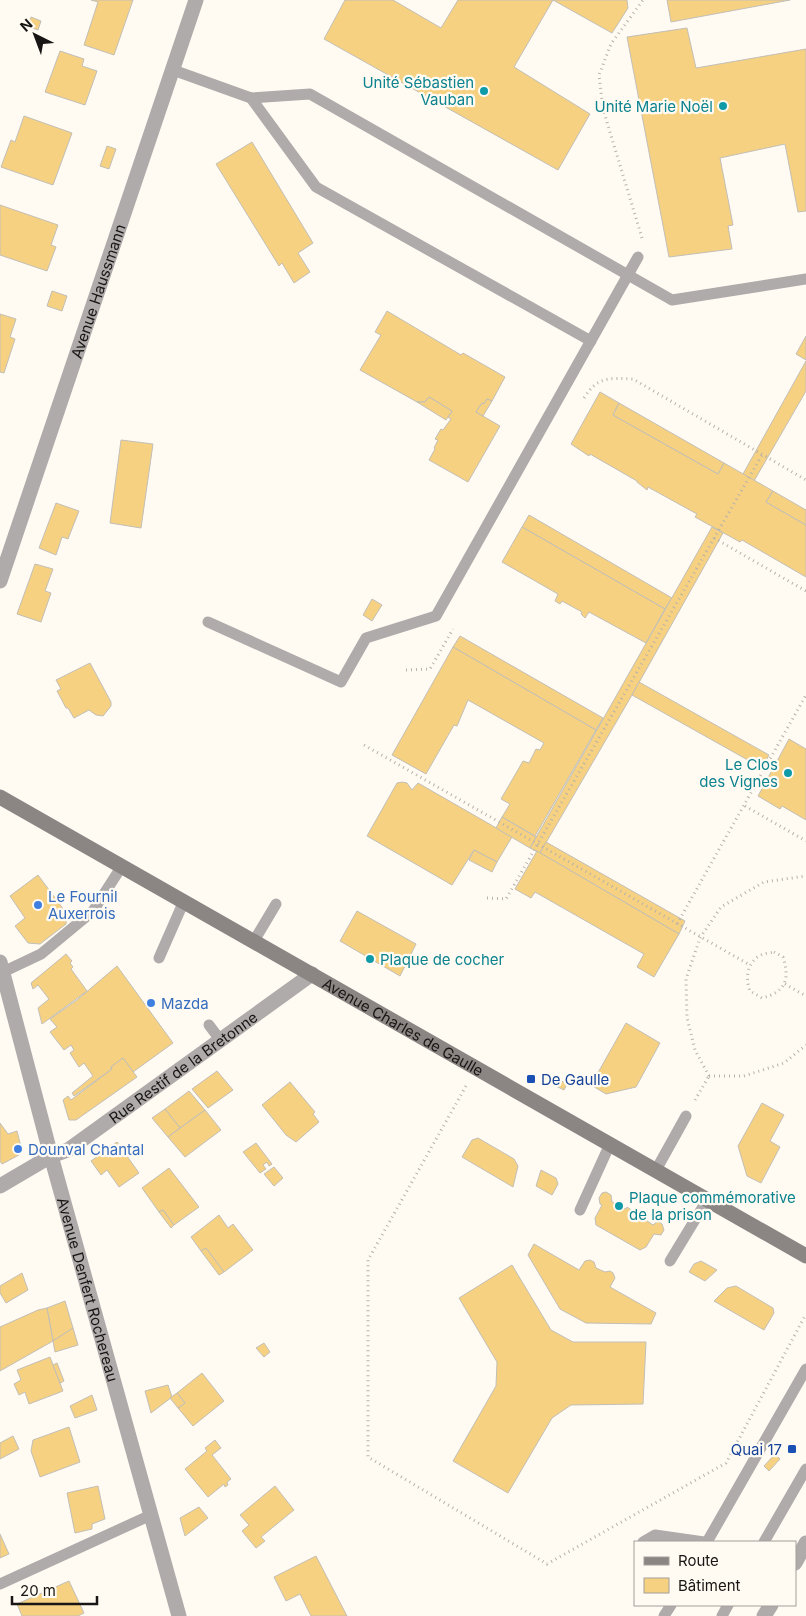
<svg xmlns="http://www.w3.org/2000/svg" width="806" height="1616" font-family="Inter,sans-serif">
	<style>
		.building { fill: #f6d181; stroke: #c2bfb7 }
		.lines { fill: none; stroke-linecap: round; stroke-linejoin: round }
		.path { stroke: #b6b2ac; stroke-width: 3; stroke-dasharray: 1 4; stroke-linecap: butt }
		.service { stroke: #b0abab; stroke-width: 11 }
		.minor { stroke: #b0abab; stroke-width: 15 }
		.tertiary { stroke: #b0abab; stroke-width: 15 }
		.secondary { stroke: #8b8584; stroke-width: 15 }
		.culture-dot { fill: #0f9aa8; stroke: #fffbf3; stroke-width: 2 }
		.shop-dot { fill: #3f7fe0; stroke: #fffbf3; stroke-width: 2 }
		.transit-dot { fill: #1a4fb4; stroke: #fffbf3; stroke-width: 2 }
		.labels { text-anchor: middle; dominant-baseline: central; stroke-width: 4.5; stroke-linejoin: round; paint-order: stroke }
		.culture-label { font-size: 15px; fill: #0d838f; stroke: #fffbf3; text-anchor: end }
		.street-label { font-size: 15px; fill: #181614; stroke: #fffbf3 }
		.shop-label { font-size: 15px; fill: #366cbe; stroke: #fffbf3; text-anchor: start }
		.transit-label { font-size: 15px; fill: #164399; stroke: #fffbf3; text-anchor: start }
	</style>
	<rect width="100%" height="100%" fill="#fffbf3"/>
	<g class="building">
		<path d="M91,0H133L114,55L84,45L98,2Z"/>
		<path d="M345,0H393L441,28L458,0H627L628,8L612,33L553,0L514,67L590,114L558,170L324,39Z"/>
		<path d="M667,0H790L671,22Z"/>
		<path d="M31,17L41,21L38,30L27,26Z"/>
		<path d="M687,28L696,68L806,49V211L798,212L785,144L720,158L733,225L728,226L732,249L669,257L627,37Z"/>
		<path d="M60,51L84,59L82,66L97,71L85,105L45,92Z"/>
		<path d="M24,116L72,133L53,185L1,167L11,140L15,142Z"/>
		<path d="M252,142L313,243L298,253L310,272L294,283L282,263L279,266L216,164Z"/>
		<path d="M107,146L116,149L109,169L100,166Z"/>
		<path d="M0,205L58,225L51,245L56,247L47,271L0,255Z"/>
		<path d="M52,291L67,296L62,311L47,306Z"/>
		<path d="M387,311L461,355L463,353L505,377L492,401L487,399L484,404L482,403L476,412L500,426L468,482L429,460L435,449L434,448L438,440L435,439L441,429L443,430L451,419L448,417L452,411L429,397L425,402H417L360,370L381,335L375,332Z"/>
		<path d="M0,314L16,319L10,337L15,339L4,373L0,372Z"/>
		<path d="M806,336V360L796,354Z"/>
		<path d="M806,361V391L754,481L743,474Z"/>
		<path d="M600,392L619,403L613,415L718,474L724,463L773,491L766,502L806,525V577L742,540L740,542L695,517L697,514L648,487L647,490L637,482V481L590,454L589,456L571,444Z"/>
		<path d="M429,397L452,411L446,420L417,402H425Z"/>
		<path d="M487,399L492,401L483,416L476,412L482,403L484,404Z"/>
		<path d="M619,403L724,463L718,474L613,415Z"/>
		<path d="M121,440L153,444L141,528L110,523Z"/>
		<path d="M773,491L806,510V525L766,502Z"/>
		<path d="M56,503L79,511L68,539L62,537L56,555L39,548Z"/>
		<path d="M529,515L672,598L665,609L522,527Z"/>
		<path d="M522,527L665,609L646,643L589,612L585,618L581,614L582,612L562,601L560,604L555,601L558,594L502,562Z"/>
		<path d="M712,527L723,533L632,695L540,853L530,848Z"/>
		<path d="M35,564L53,569L45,591L51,593L41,622L17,614Z"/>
		<path d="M372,599L382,605L372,621L363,615Z"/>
		<path d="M460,636L603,718L596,730L453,647Z"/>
		<path d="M453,647L596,730L535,836L502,817L510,804L501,799L523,761L529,763L536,749L540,750L544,743L468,700L457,726L454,725L426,774L392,755Z"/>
		<path d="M90,663L111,702V706L103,716L96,715L89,710L74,718L68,708H66L57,691L61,689L56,680Z"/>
		<path d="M639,682L769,755L762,768L632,695Z"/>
		<path d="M789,739L806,749V820L782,806L780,809L758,796Z"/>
		<path d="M402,782L407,783L412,790L418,783L512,837L497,862L474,850L452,885L367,836L397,783Z"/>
		<path d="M502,817L536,837L530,848L496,828Z"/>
		<path d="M546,842L685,921L679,934L540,853Z"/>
		<path d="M474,850L497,862L492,872L469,860Z"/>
		<path d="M537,851L679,934L654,977L637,967L644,954L535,892L531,898L515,889Z"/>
		<path d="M38,875L67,914L66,924L40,944L28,943L15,926L25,918L10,896Z"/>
		<path d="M357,911L416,944L400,976L340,941Z"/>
		<path d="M66,954L72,961L70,963L73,967L71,969L87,991L42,1024L38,1008L49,999L38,985L33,989L31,983Z"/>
		<path d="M117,966L173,1043L133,1072L123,1058L111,1067L112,1069L74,1096L72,1093L93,1076L84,1063L79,1067L70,1053L74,1050L71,1045L64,1050L50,1032L57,1027L50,1019L77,1000Z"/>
		<path d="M626,1023L660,1043L636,1087L606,1094L591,1085Z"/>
		<path d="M123,1058L137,1077L76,1120H69L63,1100L68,1096L71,1100L112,1069L111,1067Z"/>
		<path d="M217,1071L233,1090L208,1108L192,1089Z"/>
		<path d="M556,1078L567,1084L564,1090L552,1084Z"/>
		<path d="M290,1082L315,1112L313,1114L319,1122L296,1142L286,1135L262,1105Z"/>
		<path d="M189,1091L205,1110L180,1128L165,1109Z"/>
		<path d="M762,1103L784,1115L770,1141L780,1147L761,1183L747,1176L738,1146Z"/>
		<path d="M165,1109L180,1128L168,1137L152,1118Z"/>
		<path d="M205,1110L221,1130L185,1157L168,1137Z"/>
		<path d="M0,1123L8,1134L17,1131L21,1147L19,1155L2,1164L0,1161Z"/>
		<path d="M478,1138L514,1159L518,1166L513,1187L462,1157L472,1140Z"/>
		<path d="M117,1142L139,1173L119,1187L107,1170L101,1175L91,1161Z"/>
		<path d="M256,1143L272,1164L269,1166L267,1162L263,1165L266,1169L260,1173L243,1152Z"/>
		<path d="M274,1167L283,1178L274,1186L264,1174Z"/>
		<path d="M169,1168L199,1207L174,1225L163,1210L159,1212L142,1188Z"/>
		<path d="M541,1170L556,1178L558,1184L552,1195L536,1186Z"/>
		<path d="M606,1192L611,1195L612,1202L626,1209L627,1207L653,1225L658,1221L662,1224L664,1230L661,1235L654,1234L646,1247L640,1250L596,1225L595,1218L602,1205L600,1204L599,1198L602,1193Z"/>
		<path d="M163,1210L174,1225L171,1228L159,1212Z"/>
		<path d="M219,1215L228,1228L233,1224L253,1250L224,1272L206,1248L201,1251L191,1237Z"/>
		<path d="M534,1244L579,1270L585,1261L590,1260L594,1262L596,1268L605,1272L610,1271L613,1273L615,1278L610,1287L656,1313L651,1324L586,1323L560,1309L528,1255Z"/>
		<path d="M206,1248L224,1272L219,1275L201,1251Z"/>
		<path d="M701,1261L717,1270L705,1281L689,1272L694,1264Z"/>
		<path d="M512,1265L551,1330L573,1342H646L643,1404L571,1405L552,1418L508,1493L453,1461L496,1386L497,1362L459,1298Z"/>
		<path d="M22,1273L28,1290L6,1303L0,1293V1286Z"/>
		<path d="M736,1286L773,1308L774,1313L764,1330L714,1301L727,1288Z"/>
		<path d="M65,1301L73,1328L53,1341L47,1308Z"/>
		<path d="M47,1308L53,1341L0,1371V1327L38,1310Z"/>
		<path d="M73,1328L78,1345L55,1352L53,1341Z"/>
		<path d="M264,1343L270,1352L264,1357L256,1348Z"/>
		<path d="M50,1357L63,1391L29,1404L25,1392L19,1395L14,1384L21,1380L17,1370Z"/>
		<path d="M57,1363L64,1381L60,1383L53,1365Z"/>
		<path d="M202,1373L224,1401L193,1426L178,1408L185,1403L177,1393Z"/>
		<path d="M168,1385L172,1397L151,1413L145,1391Z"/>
		<path d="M177,1393L185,1403L178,1408L170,1398Z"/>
		<path d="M92,1395L97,1410L75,1418L70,1406Z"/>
		<path d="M69,1427L80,1462L40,1477L31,1451L33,1440Z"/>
		<path d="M13,1436L19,1449L0,1459V1443Z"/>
		<path d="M215,1440L221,1448L212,1455L231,1479L227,1482L228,1485L225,1487L224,1484L208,1497L185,1469L207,1451L205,1448Z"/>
		<path d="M775,1454L780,1459L769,1471L764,1466Z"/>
		<path d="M98,1486L105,1519L92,1524V1529L75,1533L67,1493Z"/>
		<path d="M275,1486L294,1510L261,1537L265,1541L256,1548L242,1531L249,1525L240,1515Z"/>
		<path d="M199,1507L208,1518L185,1536L180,1518Z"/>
		<path d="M0,1534L9,1554L0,1558Z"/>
		<path d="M316,1556L347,1616H311L300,1594L286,1601L274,1577Z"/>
		<path d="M69,1581L84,1613L78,1616H22L17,1604Z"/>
	</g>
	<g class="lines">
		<g class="path">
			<path d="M642,238L603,109L599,75L611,44L643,0"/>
			<path d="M584,398C598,376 609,378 633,379L806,480"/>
			<path d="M714,538L806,591"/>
			<path d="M406,670L430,669L453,629"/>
			<path d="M364,745L750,965"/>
			<path d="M745,806L806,841"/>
			<path d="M487,898L506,899L762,455"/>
			<path d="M677,924L806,695"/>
			<path d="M774,952L783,957C790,979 786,992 762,998L750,991C745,978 747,962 761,955C765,953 770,953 774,952Z"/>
			<path d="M785,984L806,996"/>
			<path d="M709,1076L695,1050L687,1018L686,979L700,938L721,907L764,882L806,876"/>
			<path d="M709,1076H744L784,1063L806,1045"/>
			<path d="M466,1086L368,1260V1457L547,1564L726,1463L806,1314"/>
			<path d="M695,1100L709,1076"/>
		</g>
		<g class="service">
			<path d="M173,70L251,98L316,187L591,341"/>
			<path d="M251,98L310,94L672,300L806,279"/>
			<path d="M208,622L341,682L366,638L436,616L638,257"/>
			<path d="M254,941L276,904"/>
			<path d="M159,958L184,901"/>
			<path d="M3,972L41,954L93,911L122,866"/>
			<path d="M209,1025L221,1041"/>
			<path d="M656,1170L686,1116"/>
			<path d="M580,1210L610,1144"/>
			<path d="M670,1261L707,1200"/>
			<path d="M643,1542L655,1535L704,1542"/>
			<path d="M707,1542L806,1369"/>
			<path d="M764,1542L806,1469"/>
			<path d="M0,1584L151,1515"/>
			<path d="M664,1616L671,1605"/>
			<path d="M722,1616L728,1605"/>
		</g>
		<g class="minor">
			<path id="s1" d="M0,1186L51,1156L68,1150L312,974"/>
			<path d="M795,1563L806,1543"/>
			<path d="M764,1616L771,1605"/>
		</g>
		<g class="tertiary">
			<path id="s2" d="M0,581L196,0"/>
			<path id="s3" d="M0,962L51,1156L179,1616"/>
		</g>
		<path class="secondary" id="s4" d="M0,797L806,1256"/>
	</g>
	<g class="culture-dot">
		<circle cx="484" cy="91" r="5"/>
		<circle cx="723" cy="106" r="5"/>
		<circle cx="788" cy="773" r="5"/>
		<circle cx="370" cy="959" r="5"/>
		<circle cx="619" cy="1206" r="5"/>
	</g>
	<g class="shop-dot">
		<circle cx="38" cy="905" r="5"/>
		<circle cx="151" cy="1003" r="5"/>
		<circle cx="18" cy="1149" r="5"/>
	</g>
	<g class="transit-dot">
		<rect x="526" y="1074" width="10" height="10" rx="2.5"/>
		<rect x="787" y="1444" width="10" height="10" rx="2.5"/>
	</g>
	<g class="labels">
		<g class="culture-label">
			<text x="474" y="82">Unité Sébastien<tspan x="474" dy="17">Vauban</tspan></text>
			<text x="713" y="106">Unité Marie Noël</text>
			<text x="778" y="764">Le Clos<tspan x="778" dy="17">des Vignes</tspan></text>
			<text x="380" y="959" text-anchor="start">Plaque de cocher</text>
			<text x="629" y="1197" text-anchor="start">Plaque commémorative<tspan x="629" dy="17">de la prison</tspan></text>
		</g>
		<g class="street-label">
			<text stroke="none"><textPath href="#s2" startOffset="306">Avenue Haussmann</textPath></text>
			<text stroke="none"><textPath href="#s4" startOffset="464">Avenue Charles de Gaulle</textPath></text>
			<text stroke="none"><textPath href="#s1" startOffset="219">Rue Restif de la Bretonne</textPath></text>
			<text stroke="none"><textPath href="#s3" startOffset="339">Avenue Denfert Rochereau</textPath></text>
		</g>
		<g class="shop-label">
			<text x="48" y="896">Le Fournil<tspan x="48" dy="17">Auxerrois</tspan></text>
			<text x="161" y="1003">Mazda</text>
			<text x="28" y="1149">Dounval Chantal</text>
		</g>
		<g class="transit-label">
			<text x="541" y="1079">De Gaulle</text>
			<text x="782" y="1449" text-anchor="end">Quai 17</text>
		</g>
	</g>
	<rect x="634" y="1541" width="162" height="65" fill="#fffbf3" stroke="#a39f9a"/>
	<rect x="644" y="1557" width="25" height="8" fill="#8b8584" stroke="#a39f9a"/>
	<text x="678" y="1566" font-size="15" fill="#181614">Route</text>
	<rect x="644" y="1578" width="25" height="15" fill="#f6d181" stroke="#a39f9a"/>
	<text x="678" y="1591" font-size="15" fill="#181614">Bâtiment</text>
	<g transform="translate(35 35) rotate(318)" stroke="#fffbf3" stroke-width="4" paint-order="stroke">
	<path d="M0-4L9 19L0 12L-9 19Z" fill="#181614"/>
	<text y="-8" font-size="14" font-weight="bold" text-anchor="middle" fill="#181614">N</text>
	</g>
	<path d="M12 1596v8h85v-8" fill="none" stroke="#181614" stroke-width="2.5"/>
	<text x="20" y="1596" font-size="15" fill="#181614" stroke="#fffbf3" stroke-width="4" paint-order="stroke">20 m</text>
</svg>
